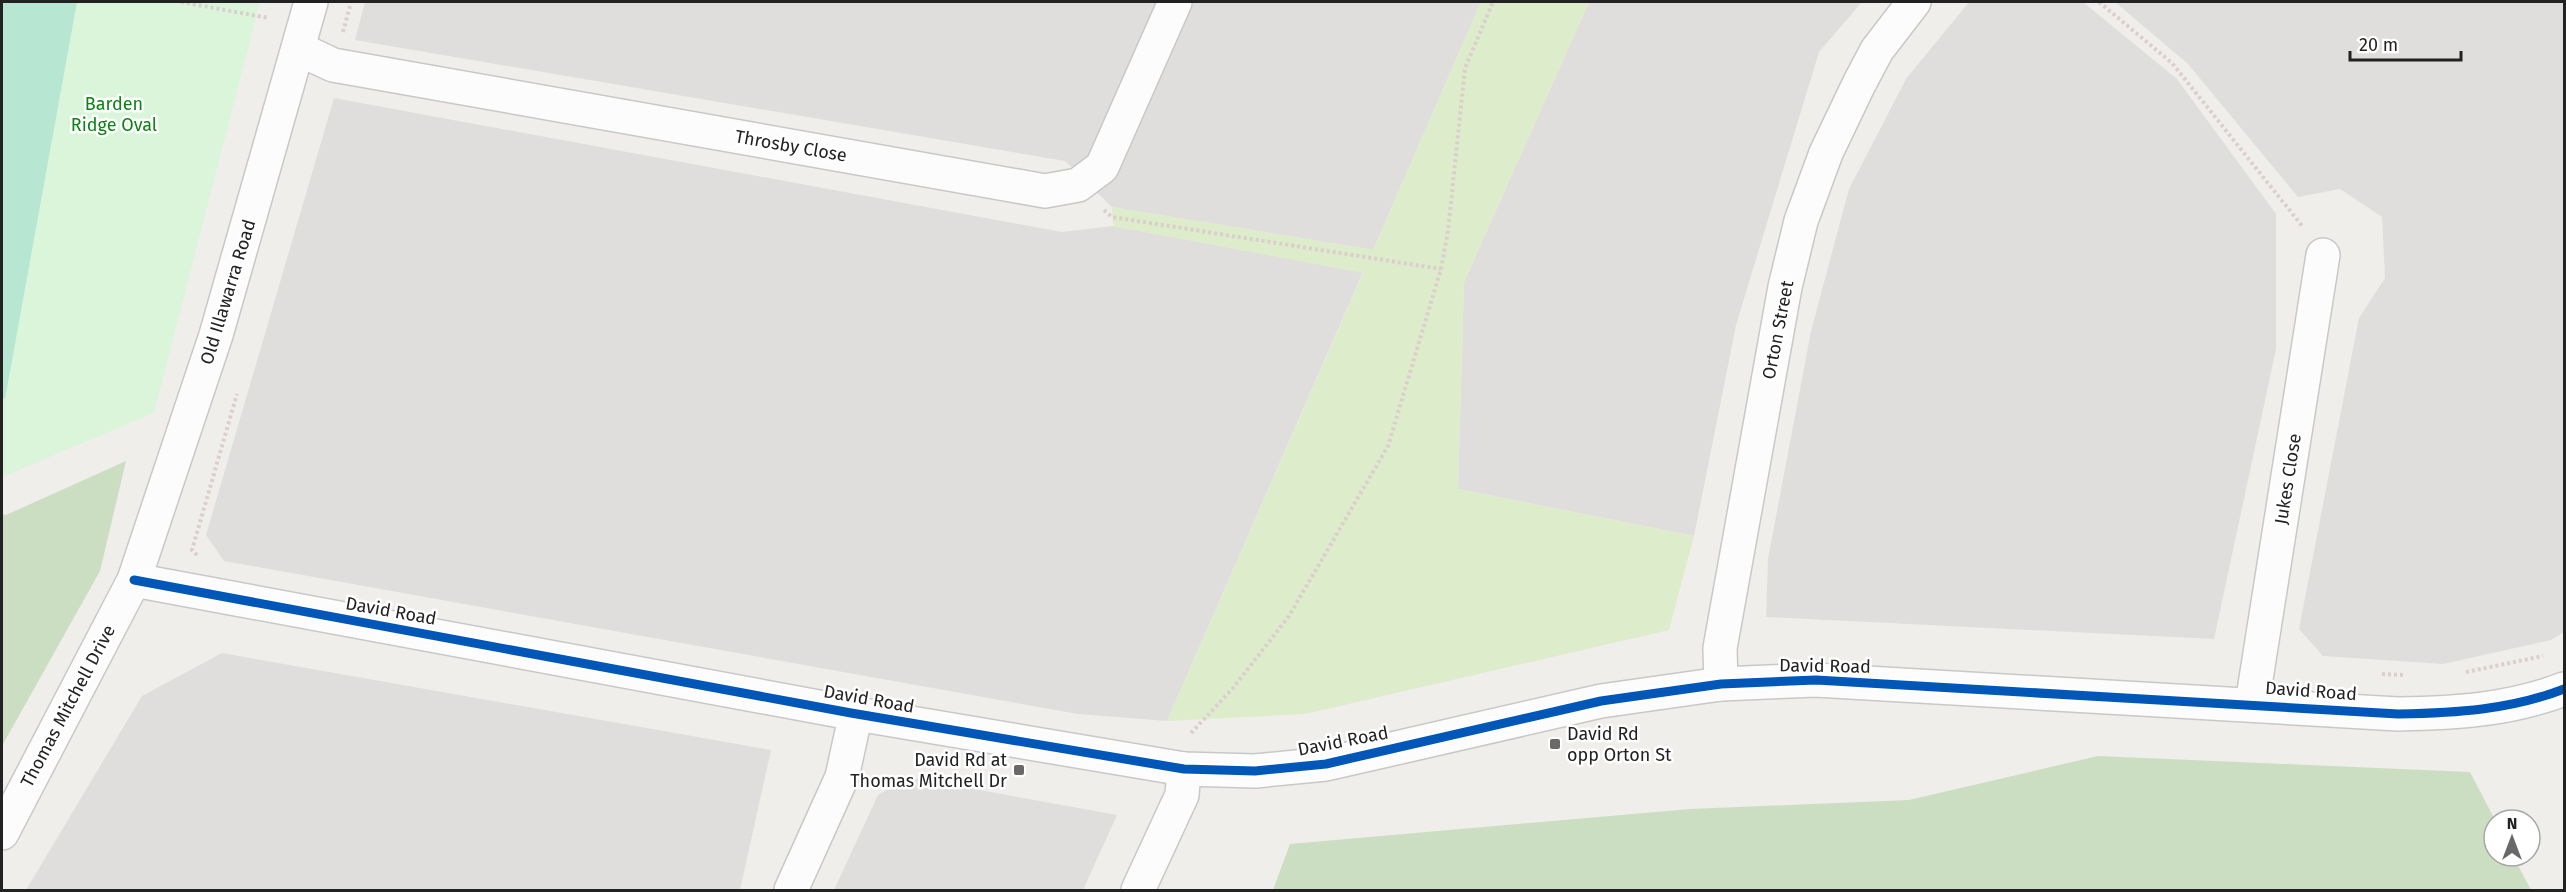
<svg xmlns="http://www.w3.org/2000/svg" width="2566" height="892" font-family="'Fira Sans',sans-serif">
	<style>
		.residential { fill: #dfdedc }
		.grass { fill: #ddeccb }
		.forest { fill: #cbdec1 }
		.park { fill: #daf5da }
		.pitch { fill: #b7e6d2 }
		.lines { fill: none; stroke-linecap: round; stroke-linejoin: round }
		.minor-casing { stroke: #c9c8c7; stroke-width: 36 }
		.path { stroke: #dccecd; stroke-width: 4; stroke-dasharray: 3 3; stroke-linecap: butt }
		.minor { stroke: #fdfcfc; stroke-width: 33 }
		.cycleway-casing { stroke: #fff; stroke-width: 13 }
		.cycleway { stroke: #0057b8; stroke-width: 9 }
		.poi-dot { fill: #6a6968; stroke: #fff; stroke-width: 2 }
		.labels { text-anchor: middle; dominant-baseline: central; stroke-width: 5; stroke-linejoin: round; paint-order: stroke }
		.park-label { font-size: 18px; fill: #0c8416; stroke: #fff }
		.street-label { font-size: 18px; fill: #222; stroke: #fff }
		.poi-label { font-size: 18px; fill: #222; stroke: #fff; text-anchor: start }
	</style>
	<rect width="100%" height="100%" fill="#f0eeeb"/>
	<g class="residential">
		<path d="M365,2H1481L1373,250L1112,207L1065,161L355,40Z"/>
		<path d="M1589,2H1862L1819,52L1736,325L1694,536L1458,489L1464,282Z"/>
		<path d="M1969,2H2083L2177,79L2276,214V349L2214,639L1766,617L1768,559L1811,331L1849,189L1906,79Z"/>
		<path d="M2115,2H2564V632L2551,640L2443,664L2323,656L2299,629L2359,318L2385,278L2382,217L2340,189L2298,197L2188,64Z"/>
		<path d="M334,98L1062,232L1113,226L1363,272L1167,721L1078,714L224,561L206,535Z"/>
		<path d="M222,653L771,750L740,890H26L142,696Z"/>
		<path d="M908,777L1117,815L1083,890H834L878,795Z"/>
	</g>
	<path class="grass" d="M1481,2H1589L1464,282L1458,489L1694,536L1669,630L1305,714L1167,721L1363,273L1113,226L1112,207L1373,250Z"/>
	<g class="forest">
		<path d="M126,461L100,571L2,746V514L6,515Z"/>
		<path d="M2098,756L2470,772L2495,820L2494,856H2513L2531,890H1273L1290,844L1690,809L1909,800Z"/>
	</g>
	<path class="park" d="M2,2H260L154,413L2,477Z"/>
	<path class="pitch" d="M2,2H77L5,399L2,398Z"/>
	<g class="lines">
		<defs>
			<g id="minor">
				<path d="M299,49L333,65L1045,191L1078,185L1102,167L1175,2"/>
				<path d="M134,580L851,713L1184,769L1255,771L1326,764L1601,701L1721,684L1816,680L2398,714C2455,713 2510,710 2564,689"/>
				<path d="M1721,684L1720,648L1785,287L1801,221L1826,153L1859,84L1877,50L1914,2"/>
				<path d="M2252,704L2323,255"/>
				<path d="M2,833L134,580L216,335L311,2"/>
				<path d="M791,890L842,777L856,713"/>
				<path d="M1138,890L1182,795L1184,769"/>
			</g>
		</defs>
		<use href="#minor" class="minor-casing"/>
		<g class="path">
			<path d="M181,2L269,18"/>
			<path d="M2099,2L2172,63L2303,227"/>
			<path d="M343,32L351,2"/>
			<path d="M1104,210L1112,217L1441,269"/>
			<path d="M197,555L192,550L237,394"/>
			<path d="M2466,672L2543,656"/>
			<path d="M2382,674L2405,675"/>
			<path d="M1191,733L1233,688L1289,616L1388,446L1441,269L1448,231L1465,68L1493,2"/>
		</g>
		<use href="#minor" class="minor"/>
		<defs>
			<path id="cycleway" d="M134,580L851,713L1184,769L1255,771L1326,764L1601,701L1721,684L1816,680L2398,714C2455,713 2510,710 2564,689"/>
		</defs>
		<use href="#cycleway" class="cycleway-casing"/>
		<use href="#cycleway" class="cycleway"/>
	</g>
	<g class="poi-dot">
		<rect x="1549" y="738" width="12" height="12" rx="3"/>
		<rect x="1013" y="764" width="12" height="12" rx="3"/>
	</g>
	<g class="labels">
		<g class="park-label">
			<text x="114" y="104">Barden<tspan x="114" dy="21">Ridge Oval</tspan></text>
		</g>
		<g class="street-label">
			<text transform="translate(791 146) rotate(10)">Throsby Close</text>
			<text transform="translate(228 292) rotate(-73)">Old Illawarra Road</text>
			<text transform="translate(1778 330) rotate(-79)">Orton Street</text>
			<text transform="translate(2288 479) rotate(-81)">Jukes Close</text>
			<text transform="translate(391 611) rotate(10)">David Road</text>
			<text transform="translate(1825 666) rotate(1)">David Road</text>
			<text transform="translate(2311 691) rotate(4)">David Road</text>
			<text transform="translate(869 699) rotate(10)">David Road</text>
			<text transform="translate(68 706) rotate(-62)">Thomas Mitchell Drive</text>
			<text transform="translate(1343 741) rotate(-11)">David Road</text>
		</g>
		<g class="poi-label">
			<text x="1567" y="734">David Rd<tspan x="1567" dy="21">opp Orton St</tspan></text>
			<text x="1007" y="760" text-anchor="end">David Rd at<tspan x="1007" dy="21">Thomas Mitchell Dr</tspan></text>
		</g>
	</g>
	<rect width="2566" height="892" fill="none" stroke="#222222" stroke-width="6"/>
	<g transform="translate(2512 838)"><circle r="28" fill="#ffffff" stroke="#a7a7a7" stroke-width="1.5"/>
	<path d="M0-4.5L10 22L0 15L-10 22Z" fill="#6a6968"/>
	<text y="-9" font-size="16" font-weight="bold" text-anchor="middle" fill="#222222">N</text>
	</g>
	<path d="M2350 51v9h111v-9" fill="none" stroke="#222222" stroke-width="3"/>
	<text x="2359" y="51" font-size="18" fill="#222222" stroke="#ffffff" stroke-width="4.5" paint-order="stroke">20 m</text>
</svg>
